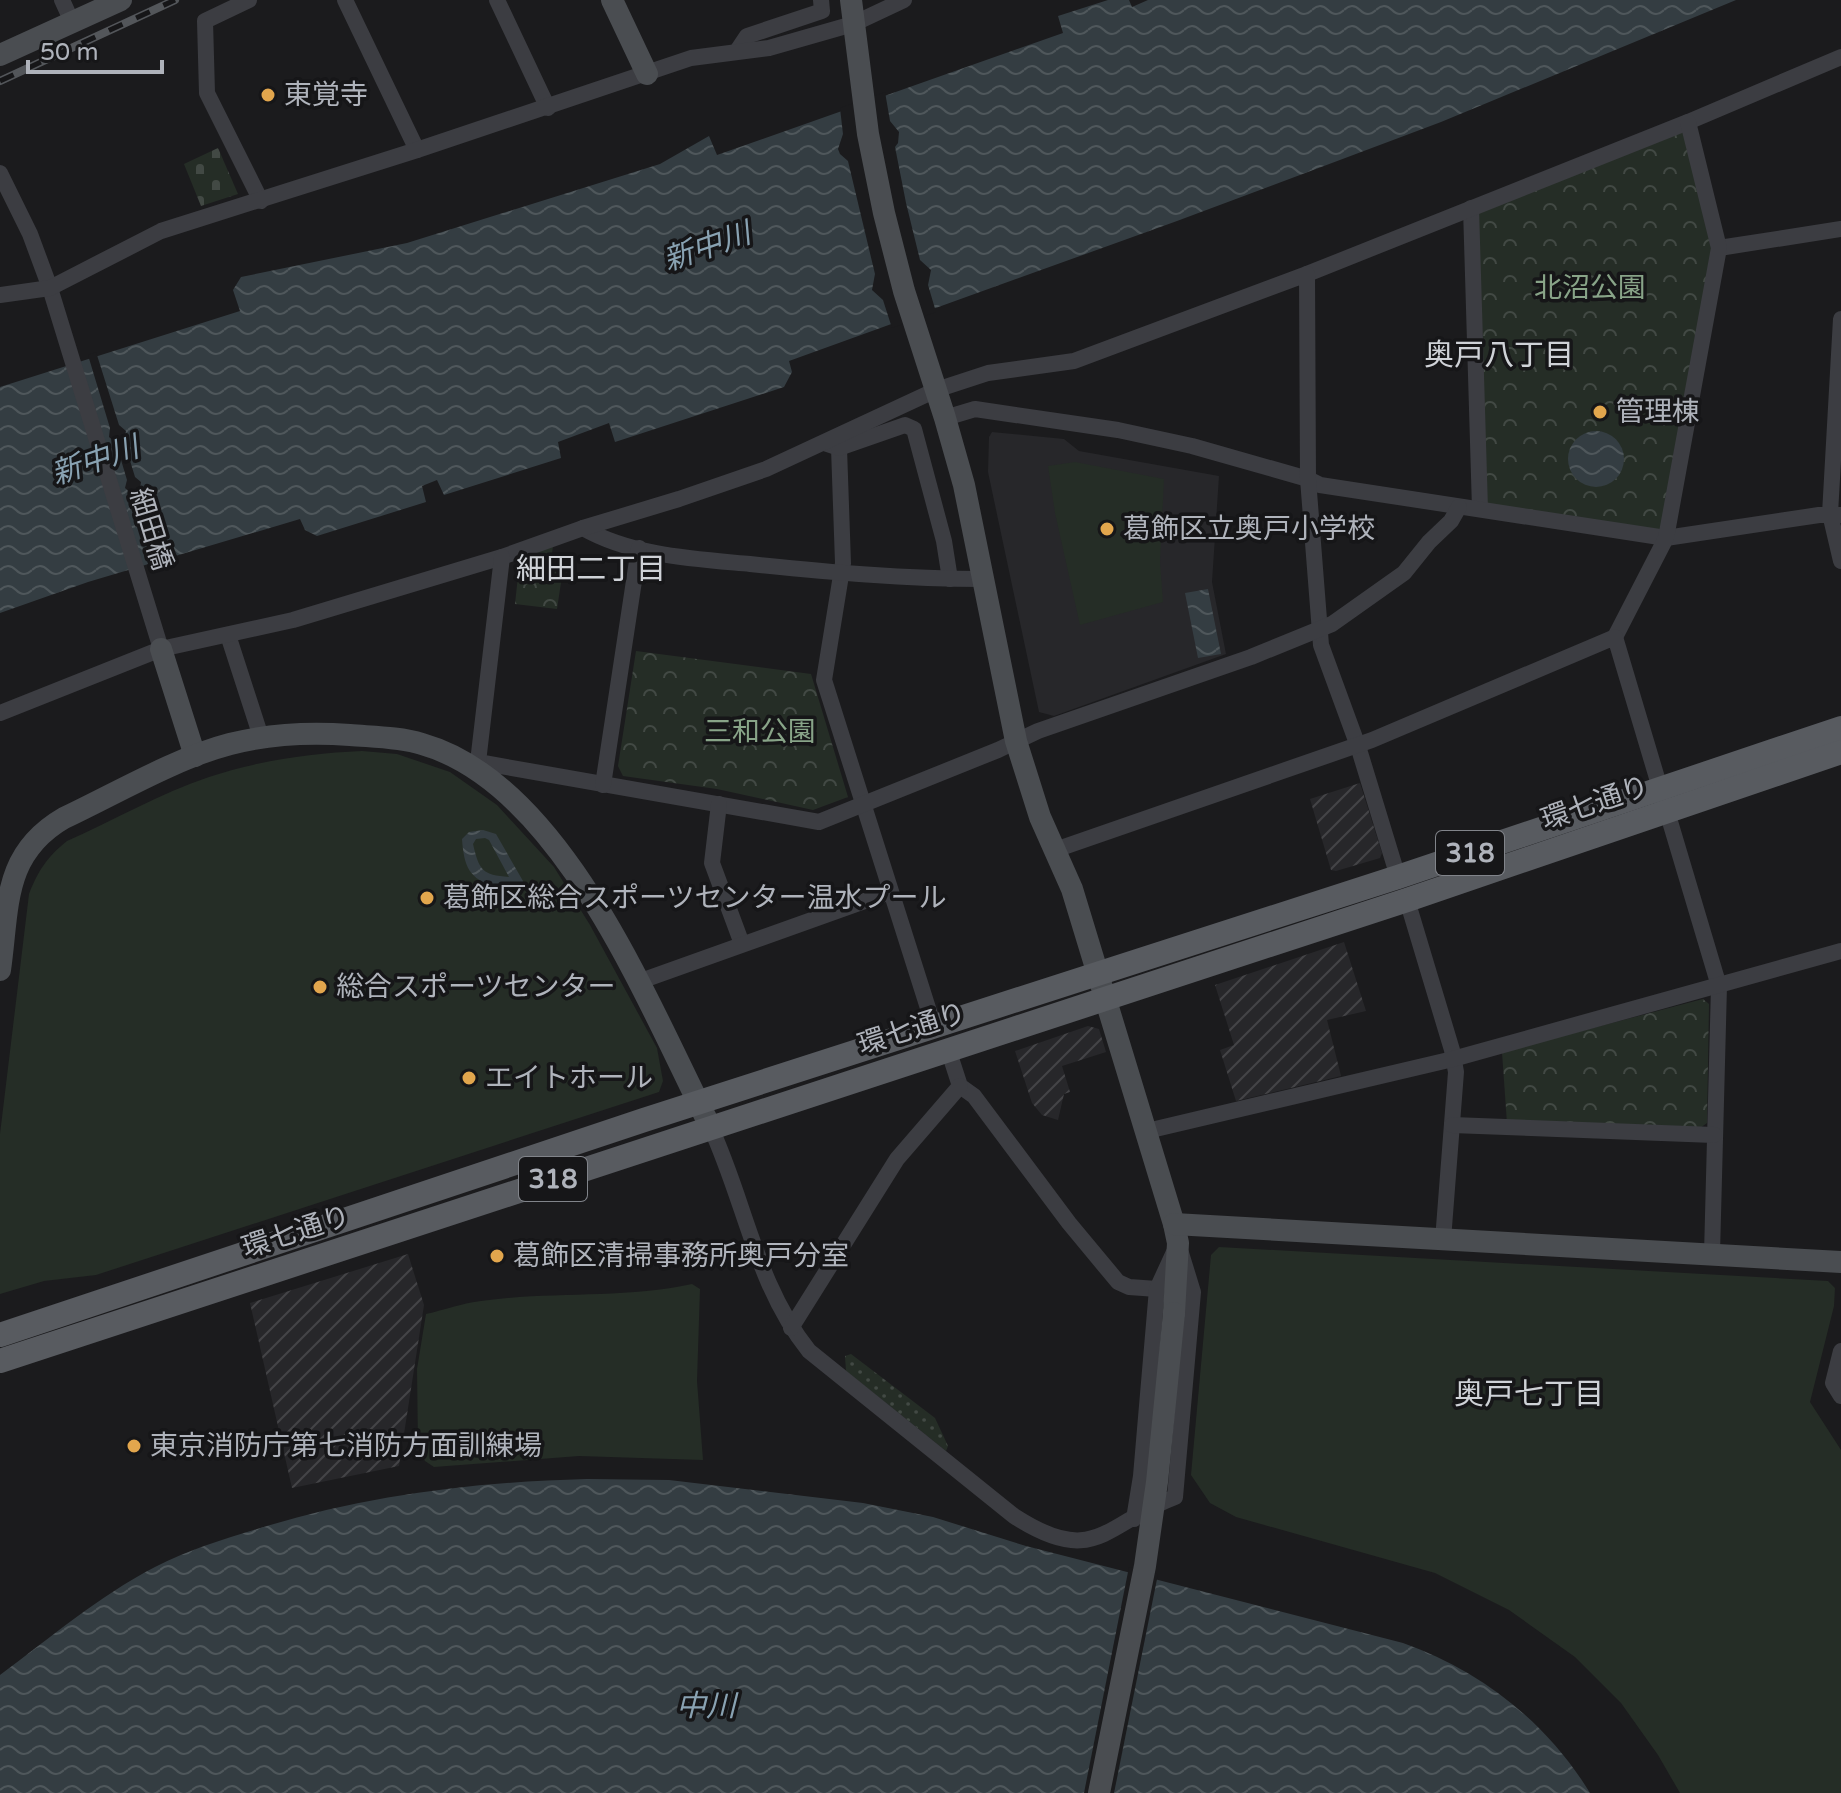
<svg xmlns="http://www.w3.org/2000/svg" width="1841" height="1793" font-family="'Varela Round','Noto Sans JP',sans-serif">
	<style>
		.built { fill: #27272a }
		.industrial { fill: url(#industrial-furrows) }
		.grass { fill: url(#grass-dots) }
		.cemetery { fill: url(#cemetery-stones) }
		.park { fill: url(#park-crowns) }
		.pitch { fill: #252d26 }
		.water { fill: url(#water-waves); fill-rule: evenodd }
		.pier { fill: #1b1b1d }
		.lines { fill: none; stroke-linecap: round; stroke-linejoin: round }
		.street { stroke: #3c3d42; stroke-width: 16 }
		.secondary { stroke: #4a4d51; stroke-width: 22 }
		.primary { stroke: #585b60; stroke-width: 24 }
		.rail-casing { stroke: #53565a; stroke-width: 8 }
		.rail { stroke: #161618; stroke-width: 5; stroke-dasharray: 15; stroke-linecap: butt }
		.secondary-bridge { stroke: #4a4d51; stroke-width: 22 }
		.poi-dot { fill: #e2a64d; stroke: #161618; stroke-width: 3 }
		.labels { text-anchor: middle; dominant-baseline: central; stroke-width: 7; stroke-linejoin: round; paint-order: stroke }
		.shield { fill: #161618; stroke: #81848a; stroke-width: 2 }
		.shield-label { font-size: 26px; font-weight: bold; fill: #afb3bb }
		.poi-label { font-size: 28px; fill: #afb3bb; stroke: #161618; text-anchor: start }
		.park-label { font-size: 28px; fill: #88a488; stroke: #161618 }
		.street-label { font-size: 28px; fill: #afb3bb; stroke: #161618 }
		.water-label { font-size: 30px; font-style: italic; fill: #89a2b2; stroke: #161618 }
		.neighbourhood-label { font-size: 30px; fill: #cfd2d7; stroke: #161618 }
	</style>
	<defs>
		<pattern id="industrial-furrows" width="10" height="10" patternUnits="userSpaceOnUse" patternTransform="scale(2)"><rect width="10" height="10" fill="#27272a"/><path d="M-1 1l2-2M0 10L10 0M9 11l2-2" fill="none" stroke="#444447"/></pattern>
		<pattern id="grass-dots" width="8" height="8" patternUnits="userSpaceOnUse" patternTransform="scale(2)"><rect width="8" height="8" fill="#252d26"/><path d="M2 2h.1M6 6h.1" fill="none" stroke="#424944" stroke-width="1.8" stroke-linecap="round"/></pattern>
		<pattern id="cemetery-stones" width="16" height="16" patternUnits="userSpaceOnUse" patternTransform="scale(2)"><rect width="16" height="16" fill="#252d26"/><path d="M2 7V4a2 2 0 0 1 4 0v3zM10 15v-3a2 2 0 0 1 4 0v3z" fill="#424944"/></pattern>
		<pattern id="park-crowns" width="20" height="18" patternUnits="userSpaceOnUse" patternTransform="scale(2)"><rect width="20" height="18" fill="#252d26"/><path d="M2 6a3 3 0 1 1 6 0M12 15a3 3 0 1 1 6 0" fill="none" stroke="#424944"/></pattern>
		<pattern id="water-waves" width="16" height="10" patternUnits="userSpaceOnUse" patternTransform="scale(2)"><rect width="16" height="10" fill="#343d42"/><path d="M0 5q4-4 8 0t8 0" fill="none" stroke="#4f575b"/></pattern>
	</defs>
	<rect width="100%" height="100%" fill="#1b1b1d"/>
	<path class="built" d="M992,432L1064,439L1079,451L1219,476L1212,582L1226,654L1054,716L1039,712L988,472L989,437Z"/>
	<g class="industrial">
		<path d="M1360,783L1382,853L1380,858L1336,871L1331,870L1310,799Z"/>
		<path d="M1344,942L1366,1011L1327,1020L1341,1076L1236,1101L1220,1050L1234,1045L1215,985Z"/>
		<path d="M1088,1026L1099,1029L1106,1052L1062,1066L1070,1092L1064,1094L1058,1120L1042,1115L1032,1103L1015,1051Z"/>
		<path d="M408,1254L424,1305L399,1466L292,1488L250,1303Z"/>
	</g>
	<path class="grass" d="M851,1354L935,1418L948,1446L946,1451L846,1371L845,1356Z"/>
	<path class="cemetery" d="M218,148L238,194L201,206L184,164Z"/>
	<g class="park">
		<path d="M1686,126L1712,249L1664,531L1482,505L1474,211Z"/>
		<path d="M553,546L550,567L563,569L557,609L515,604L520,558Z"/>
		<path d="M636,651L811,674L848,797L813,810L717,789L623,776L618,766Z"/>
		<path d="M1703,999L1709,1004L1707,1123L1700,1128L1507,1123L1502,1052Z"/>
	</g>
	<g class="pitch">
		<path d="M1075,462L1164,479L1160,562L1163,602L1080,625L1055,513L1048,466Z"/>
		<path d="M362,751L397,754L450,772L497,805L554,867L590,925L657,1048L663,1081L659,1092L96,1275L44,1281L0,1294V1134L29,894C38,871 47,857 67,841C114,820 161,793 209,777C257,761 311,753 362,751Z"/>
		<path d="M1219,1247L1828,1281L1835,1288L1834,1306L1810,1402L1841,1450V1793H1680L1658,1755L1621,1703L1575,1657L1509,1610L1435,1573L1236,1517L1210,1503L1191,1475L1211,1255Z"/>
		<path d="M692,1284L700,1289L697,1381L703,1460L579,1456L434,1467L425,1461L418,1447L417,1369L426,1314C444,1310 463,1303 481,1301C551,1291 623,1299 692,1284Z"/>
	</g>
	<g class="water">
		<path d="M1108,0H1129L1132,7L1148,0H1736L1441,122L1177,221L789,361L792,372L784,387L615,442L609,423L558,442L561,458L444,495L437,480L422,486L426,502L317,536L305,530L300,519L88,582L0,613V387L240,311L233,290L241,277L407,243L660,164L709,136L717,155L1063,33L1058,16Z"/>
		<circle cx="1596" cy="459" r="28"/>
		<path d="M1208,589L1221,654L1198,658L1185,593Z"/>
		<path d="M483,830L496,834L523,881L521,888C513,892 505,888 496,886C469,880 464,866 462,839L469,832ZM485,838L489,840L509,877C482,875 479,870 473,844L476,839Z"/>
		<path d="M587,1479L669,1480L863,1503L933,1517L1026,1546L1403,1643C1481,1671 1547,1722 1590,1793H0V1675C50,1638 99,1596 155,1567C188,1550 222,1540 257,1529C366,1495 475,1482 587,1479Z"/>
	</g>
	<g class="pier">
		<path d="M885,92L890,121L899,132L898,143L895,147L906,203L920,260L931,270L928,285L936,312L892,328L883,300L872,290L875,274L848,161L840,154L838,149L843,134L840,108Z"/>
		<path d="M96,352L119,425L126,431L124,441L135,477L141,482L139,495L162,564L154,567L133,495L125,488L127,480L116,443L109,437L110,428L88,355Z"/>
		<path d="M1129,1567L1158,1574L1155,1589L1114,1793H1084Z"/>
	</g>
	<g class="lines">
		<g class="street">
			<path d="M62,0L72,22"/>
			<path d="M249,0L205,21L207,93L261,201"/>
			<path d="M345,0L417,150"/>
			<path d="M497,0L548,108"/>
			<path d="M737,51L747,36L822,11L821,0"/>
			<path d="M0,173L30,234L50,288L161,649"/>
			<path d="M1471,208L1480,509"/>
			<path d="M1719,248L1841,229"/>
			<path d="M1307,274L1688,122L1841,57"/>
			<path d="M0,295L50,288L161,231L417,150L691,58L769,48L853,24L904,0"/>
			<path d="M1841,319L1830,514L1841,561"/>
			<path d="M945,418L975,409L1118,430L1192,446L1308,479L1320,485L1666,538L1819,515H1841"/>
			<path d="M824,443L839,448L843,563L824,680L934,1027"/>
			<path d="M839,448L905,425L914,429L944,541L950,579"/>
			<path d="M583,528C632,556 695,559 750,564C828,572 905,579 983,579"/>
			<path d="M228,635L261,737"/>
			<path d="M1615,637L1666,538L1719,248L1688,122"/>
			<path d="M0,713L161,649L293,620L502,557L583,528L679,499L766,469L936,390L988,373L1074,361L1307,274L1308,479L1321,645L1358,746L1398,877"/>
			<path d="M478,762L819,822L998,750L1038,731L1251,657L1332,624L1404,573L1429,542L1451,521L1459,507"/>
			<path d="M474,768L478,762L502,557"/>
			<path d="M603,785L639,548"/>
			<path d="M719,804L712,863L742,944"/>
			<path d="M1055,850L1372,740L1615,637L1719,986L1712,1254"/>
			<path d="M1407,900L1452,1050L1456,1072L1443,1240"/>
			<path d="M638,982L890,892"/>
			<path d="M948,1049L960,1086L974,1096L1069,1223L1118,1282L1129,1287L1157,1289"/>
			<path d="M1452,1125L1714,1135"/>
			<path d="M710,1126C745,1201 756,1285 809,1351L1014,1516C1096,1569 1105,1523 1175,1497L1193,1292L1181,1253"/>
			<path d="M1147,1131L1453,1059L1841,951"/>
			<path d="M791,1328L897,1159L960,1086"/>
			<path d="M1841,1351L1833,1383L1841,1396"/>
			<path d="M1134,1519L1141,1476L1157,1289L1174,1252"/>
		</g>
		<g class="secondary">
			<path d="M612,0L647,74"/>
			<path d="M851,0L868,134L884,213L904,291L945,418L964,485L1016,741L1040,817L1072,889L1174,1224L1178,1243L1174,1313"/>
			<path d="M0,55L121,0"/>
			<path d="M161,649L195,756"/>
			<path d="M0,970C9,907 2,854 64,818C115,794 176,758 230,744C269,734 310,732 350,735C374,737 399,737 422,744C563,784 649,1007 710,1126"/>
			<path d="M1174,1224L1841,1262"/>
		</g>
		<g class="primary">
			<path d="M0,1335L644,1120L1398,877L1841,728"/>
			<path d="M0,1361L1407,900L1841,752"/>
		</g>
		<defs>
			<path id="rail" d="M0,81L175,0"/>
		</defs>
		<use href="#rail" class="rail-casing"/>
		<use href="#rail" class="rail"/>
		<path class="secondary-bridge" d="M1099,1793L1145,1566L1157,1482L1174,1313"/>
	</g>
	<g class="poi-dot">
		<circle cx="268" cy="95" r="8"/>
		<circle cx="1600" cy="412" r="8"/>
		<circle cx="1107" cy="529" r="8"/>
		<circle cx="427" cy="898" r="8"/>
		<circle cx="320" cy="987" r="8"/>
		<circle cx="469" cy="1078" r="8"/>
		<circle cx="497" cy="1256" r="8"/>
		<circle cx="134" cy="1446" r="8"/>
	</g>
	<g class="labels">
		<g class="shield">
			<rect x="1436" y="831" width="68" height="44" rx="6"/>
			<rect x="519" y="1157" width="68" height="44" rx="6"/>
		</g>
		<g class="shield-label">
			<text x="1470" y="853">318</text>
			<text x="553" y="1179">318</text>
		</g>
		<g class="poi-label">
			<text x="284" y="95">東覚寺</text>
			<text x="1616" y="412">管理棟</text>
			<text x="1123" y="529">葛飾区立奥戸小学校</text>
			<text x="443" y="898">葛飾区総合スポーツセンター温水プール</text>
			<text x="336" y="987">総合スポーツセンター</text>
			<text x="485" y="1078">エイトホール</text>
			<text x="513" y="1256">葛飾区清掃事務所奥戸分室</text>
			<text x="150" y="1446">東京消防庁第七消防方面訓練場</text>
		</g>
		<g class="park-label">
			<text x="1590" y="288">北沼公園</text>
			<text x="760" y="732">三和公園</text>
		</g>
		<g class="street-label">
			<text transform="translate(151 529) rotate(73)">細田橋</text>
			<text transform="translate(1595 803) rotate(-19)">環七通り</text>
			<text transform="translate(912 1029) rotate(-18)">環七通り</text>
			<text transform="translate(296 1232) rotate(-18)">環七通り</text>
		</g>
		<g class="water-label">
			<text transform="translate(707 247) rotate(-19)">新中川</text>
			<text transform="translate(95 461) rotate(-19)">新中川</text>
			<text x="706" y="1706">中川</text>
		</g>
		<g class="neighbourhood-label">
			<text x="1499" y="355">奥戸八丁目</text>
			<text x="591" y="569">細田二丁目</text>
			<text x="1529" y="1394">奥戸七丁目</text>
		</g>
	</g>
	<path d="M28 60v12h134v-12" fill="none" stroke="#afb3bb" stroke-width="4"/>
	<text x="40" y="60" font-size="24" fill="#afb3bb" stroke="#161618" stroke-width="6" paint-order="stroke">50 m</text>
</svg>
